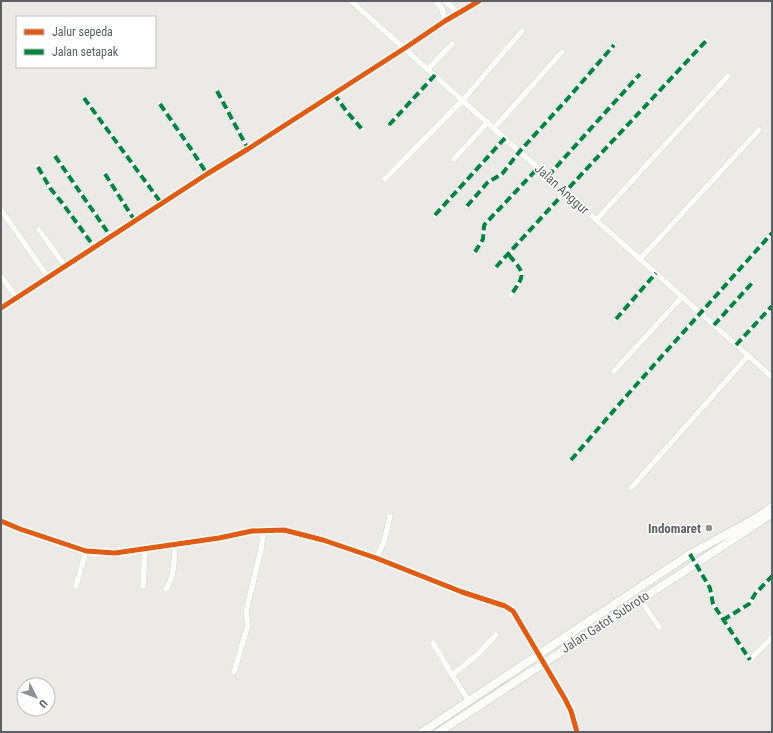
<svg xmlns="http://www.w3.org/2000/svg" width="773" height="733" font-family="'Roboto Condensed',sans-serif">
	<style>
		.lines { fill: none; stroke-linecap: round; stroke-linejoin: round }
		.street-casing { stroke: #c8c9c8; stroke-width: 6 }
		.secondary-casing { stroke: #c8c8c8; stroke-width: 9 }
		.street { stroke: #fcfcfb; stroke-width: 5.5 }
		.secondary { stroke: #fcfcfb; stroke-width: 8 }
		.quiet { stroke: #00873e; stroke-width: 4; stroke-dasharray: 8 4; stroke-linecap: butt }
		.cycleway-casing { stroke: #fff; stroke-width: 8 }
		.cycleway { stroke: #e8590c; stroke-width: 5 }
		.poi-dot { fill: #8e9092; stroke: #fff; stroke-width: 1.5 }
		.labels { text-anchor: middle; dominant-baseline: central; stroke-width: 3; stroke-linejoin: round; paint-order: stroke }
		.street-label { font-size: 13px; fill: #5c6064; stroke: #fff }
		.poi-label { font-size: 13px; font-weight: bold; fill: #5c6064; stroke: #fff; text-anchor: end }
	</style>
	<rect width="100%" height="100%" fill="#eceae6"/>
	<g class="lines">
		<defs>
			<g id="street">
				<path d="M351,1L772,377"/>
				<path d="M436,1L442,9L445,21"/>
				<path d="M445,1L458,13"/>
				<path d="M428,69L452,44"/>
				<path d="M217,91L248,149"/>
				<path d="M334,94L347,112L362,129"/>
				<path d="M84,98L162,204"/>
				<path d="M160,104L191,149L207,174"/>
				<path d="M389,125L435,75"/>
				<path d="M494,128L562,52"/>
				<path d="M55,156L111,237"/>
				<path d="M454,159L488,122"/>
				<path d="M38,167L50,188L63,204L95,248"/>
				<path d="M105,174L135,221"/>
				<path d="M548,176L640,74"/>
				<path d="M385,179L463,100L522,31"/>
				<path d="M467,206L488,182L502,174L520,151L570,96L614,45"/>
				<path d="M1,210L48,277"/>
				<path d="M435,215L505,138"/>
				<path d="M596,220L728,76"/>
				<path d="M39,230L65,266"/>
				<path d="M475,252L483,239L484,226L485,224L538,168"/>
				<path d="M509,255C526,275 525,274 511,295"/>
				<path d="M640,259L759,130"/>
				<path d="M496,267L565,192L706,41"/>
				<path d="M1,277L17,298"/>
				<path d="M1,308L207,174L248,149L405,48L445,21L479,1"/>
				<path d="M616,319L656,273"/>
				<path d="M714,325L752,283"/>
				<path d="M736,345L772,306"/>
				<path d="M614,371L682,297"/>
				<path d="M571,460L629,393L772,233"/>
				<path d="M631,488L748,356"/>
				<path d="M1,521L20,529L86,551L115,553L219,538L252,531L284,530L323,540L376,558L462,592L505,606L513,611L565,699L571,711L577,732"/>
				<path d="M690,554L710,588L713,604L750,660L772,637"/>
				<path d="M376,558L384,542L390,516"/>
				<path d="M76,586L86,551"/>
				<path d="M143,586L145,549"/>
				<path d="M166,589C175,575 174,560 175,544"/>
				<path d="M640,599L659,627"/>
				<path d="M723,620L749,604L755,594L772,576"/>
				<path d="M433,643L452,675L469,701"/>
				<path d="M234,672L248,625L246,612L261,549L264,530"/>
				<path d="M452,675L476,656L496,635"/>
			</g>
			<g id="secondary">
				<path d="M422,732L690,554L756,518L772,507"/>
				<path d="M439,732L770,515"/>
			</g>
		</defs>
		<use href="#street" class="street-casing"/>
		<use href="#secondary" class="secondary-casing"/>
		<use href="#street" class="street"/>
		<use href="#secondary" class="secondary"/>
		<g class="quiet">
			<path d="M217,91L248,149"/>
			<path d="M334,94L347,112L362,129"/>
			<path d="M84,98L162,204"/>
			<path d="M160,104L191,149L207,174"/>
			<path d="M389,125L435,75"/>
			<path d="M55,156L111,237"/>
			<path d="M38,167L50,188L63,204L95,248"/>
			<path d="M105,174L135,221"/>
			<path d="M548,176L640,74"/>
			<path d="M467,206L488,182L502,174L520,151L570,96L614,45"/>
			<path d="M435,215L505,138"/>
			<path d="M475,252L483,239L484,226L485,224L538,168"/>
			<path d="M509,255C526,275 525,274 511,295"/>
			<path d="M496,267L565,192L706,41"/>
			<path d="M616,319L656,273"/>
			<path d="M714,325L752,283"/>
			<path d="M736,345L772,306"/>
			<path d="M571,460L629,393L772,233"/>
			<path d="M690,554L710,588L713,604L750,660"/>
			<path d="M723,620L749,604L755,594L772,576"/>
		</g>
		<defs>
			<g id="cycleway">
				<path d="M1,308L207,174L248,149L405,48L445,21L479,1"/>
				<path d="M1,521L20,529L86,551L115,553L219,538L252,531L284,530L323,540L376,558L462,592L505,606L513,611L565,699L571,711L577,732"/>
			</g>
		</defs>
		<use href="#cycleway" class="cycleway-casing"/>
		<use href="#cycleway" class="cycleway"/>
	</g>
	<circle class="poi-dot" cx="709" cy="528" r="4"/>
	<g class="labels">
		<g class="street-label">
			<text transform="translate(562 189) rotate(42)">Jalan Anggur</text>
			<text transform="translate(605 622) rotate(-33)">Jalan Gatot Subroto</text>
		</g>
		<g class="poi-label">
			<text x="701" y="528">Indomaret</text>
		</g>
	</g>
	<rect width="773" height="733" fill="none" stroke="#5c6064" stroke-width="4"/>
	<rect x="16" y="16" width="140" height="52" fill="#ffffff" stroke="#bebfc1"/>
	<rect x="24" y="29" width="20" height="6" fill="#e8590c" stroke="#bebfc1"/>
	<text x="52" y="36" font-size="12" fill="#5c6064">Jalur sepeda</text>
	<rect x="24" y="49" width="20" height="6" fill="#00873e" stroke="#bebfc1"/>
	<text x="52" y="56" font-size="12" fill="#5c6064">Jalan setapak</text>
	<g transform="translate(36 697) rotate(132)"><circle r="19" fill="#ffffff" stroke="#bebfc1"/>
	<path d="M0-3L7 15L0 10L-7 15Z" fill="#8e9092"/>
	<text y="-6" font-size="11" font-weight="bold" text-anchor="middle" fill="#5c6064">U</text>
	</g>
</svg>
